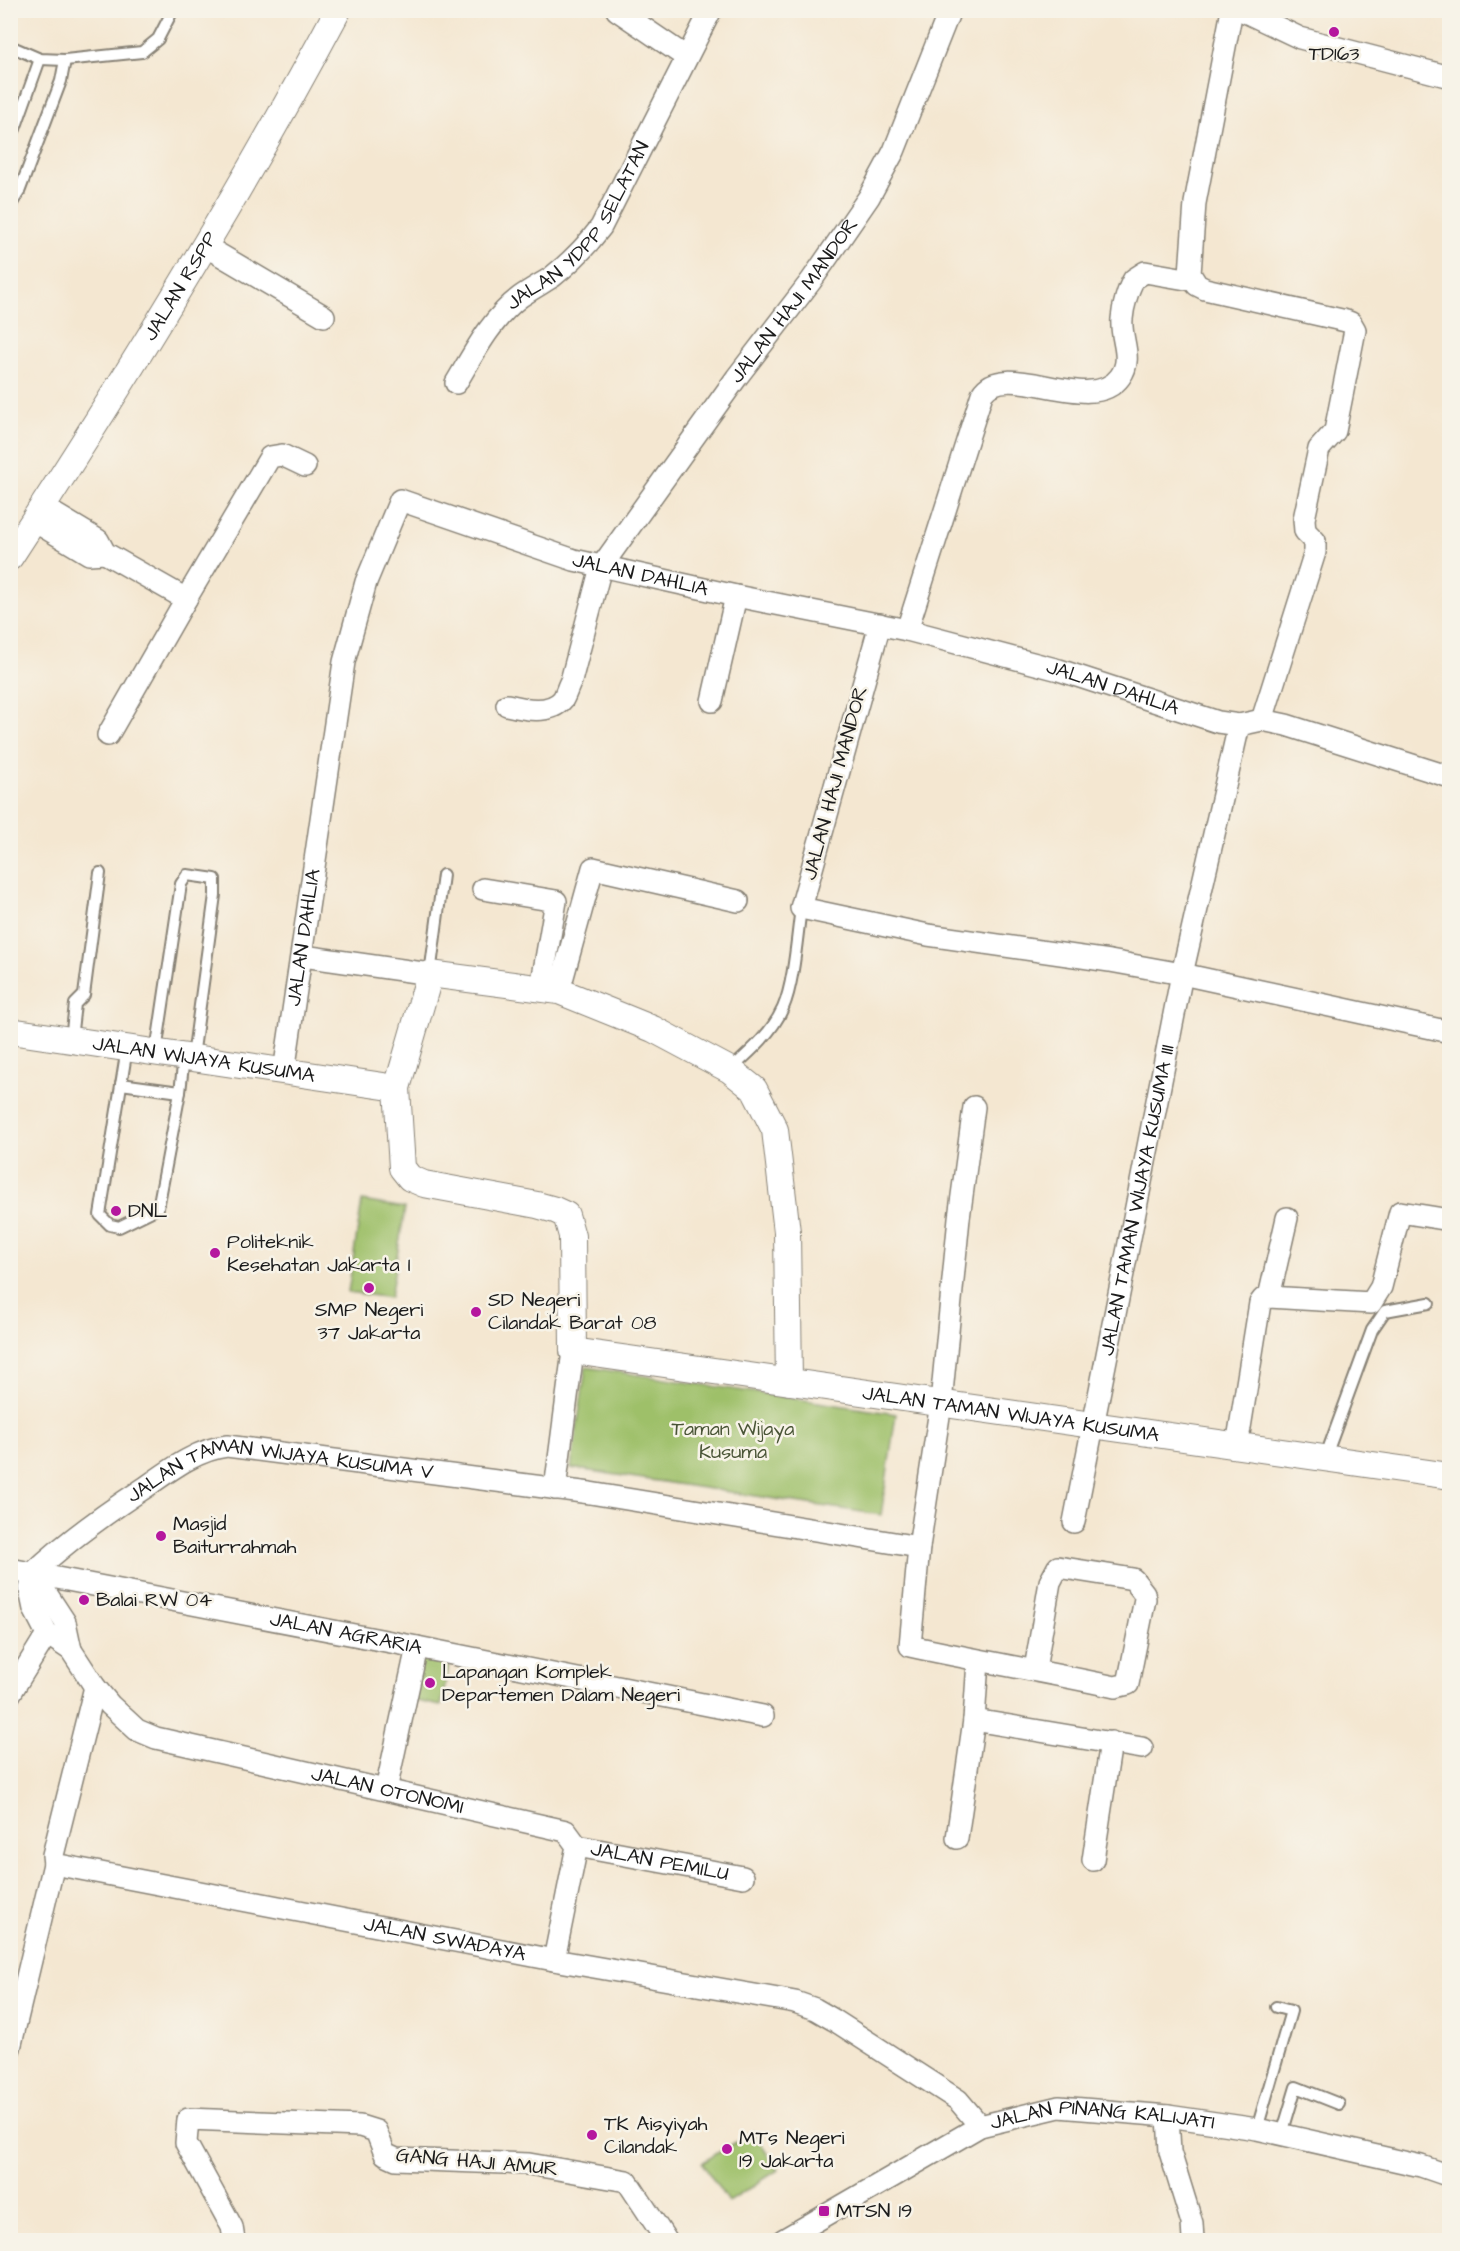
<svg xmlns="http://www.w3.org/2000/svg" width="1460" height="2251" font-family="'Architects Daughter',sans-serif">
	<style>
		.green { fill: #9ec069; stroke: #5d6e42; stroke-width: 1.5 }
		.lines { fill: none; stroke-linecap: round; stroke-linejoin: round }
		.service-casing { stroke: #888276; stroke-width: 14 }
		.minor-casing { stroke: #888276; stroke-width: 24 }
		.tertiary-casing { stroke: #888276; stroke-width: 28 }
		.service { stroke: #fff; stroke-width: 10 }
		.minor { stroke: #fff; stroke-width: 21 }
		.tertiary { stroke: #fff; stroke-width: 26 }
		.poi-dot { fill: #b5179e; stroke: #f7f3e8; stroke-width: 2 }
		.labels { text-anchor: middle; dominant-baseline: central; stroke-width: 5; stroke-linejoin: round; paint-order: stroke }
		.poi-label { font-size: 20px; fill: #1c1c1c; stroke: #f7f3e8; text-anchor: start }
		.street-label { font-size: 20px; fill: #1c1c1c; stroke: #f7f3e8 }
		.park-label { font-size: 20px; fill: #4a5537; stroke: #f7f3e8 }
	</style>
	<rect width="100%" height="100%" fill="#f7f3e8"/>
	<filter id="ink" filterUnits="userSpaceOnUse"><feTurbulence type="fractalNoise" baseFrequency=".0167" numOctaves="2"/><feDisplacementMap in="SourceGraphic" scale="12" xChannelSelector="R" yChannelSelector="G"/><feConvolveMatrix kernelMatrix="1 2 1 2 8 2 1 2 1" color-interpolation-filters="sRGB"/></filter>
	<filter id="wash" filterUnits="userSpaceOnUse"><feTurbulence type="fractalNoise" baseFrequency=".008" numOctaves="4" result="noise"/><feDisplacementMap in="SourceGraphic" scale="24" xChannelSelector="R" yChannelSelector="G"/><feGaussianBlur stdDeviation="1.35" result="paint"/><feColorMatrix in="noise" values="0 0 0 0 0 0 0 0 0 0 0 0 0 0 0 0 0 1.4 0 .05"/><feComposite in="paint" operator="in"/></filter>
	<g filter="url(#wash)">
		<rect width="100%" height="100%" fill="#f4e7d1"/>
		<g class="green">
			<path d="M362,1201L405,1208L390,1298L348,1292Z"/>
			<path d="M586,1367L896,1414L881,1515L571,1468Z"/>
			<path d="M420,1659L449,1665L441,1706L412,1700Z"/>
			<path d="M752,2131L778,2170L728,2202L702,2163Z"/>
		</g>
	</g>
	<g filter="url(#ink)">
		<g class="lines">
			<defs>
				<g id="service">
					<path d="M10,46L40,59L65,60L142,52L158,39L173,10"/>
					<path d="M10,132L15,129L40,59"/>
					<path d="M10,206L19,192L61,81L65,60"/>
					<path d="M430,974L443,875"/>
					<path d="M71,1039L75,1004L84,995L100,873"/>
					<path d="M127,1048L100,1215L110,1225L119,1227L158,1208L180,1092L184,1057"/>
					<path d="M156,1052L181,884L187,875L215,879V895L193,1057"/>
					<path d="M730,1070C750,1052 772,1033 783,1008C794,983 797,936 801,908"/>
					<path d="M121,1084L180,1092"/>
					<path d="M1325,1458L1372,1330L1385,1311L1429,1303"/>
					<path d="M1257,2129L1291,2011L1276,2007"/>
					<path d="M1282,2134L1296,2087L1339,2104"/>
				</g>
				<g id="minor">
					<path d="M617,10L686,57"/>
					<path d="M1232,10L1195,203L1190,274L1197,285L1205,289L1346,321L1351,323L1355,330L1335,431L1319,449L1304,519L1305,531L1315,541V552L1262,720"/>
					<path d="M1241,10L1300,38L1450,77"/>
					<path d="M205,246L324,316"/>
					<path id="s1" d="M456,383C474,353 491,319 520,297C530,290 541,284 552,277C571,262 586,247 601,227L711,10"/>
					<path d="M43,507L98,540L105,553L186,599L108,735"/>
					<path d="M34,521L89,554L105,553"/>
					<path d="M186,599L270,457L282,455L305,466"/>
					<path d="M880,624L801,908L928,935L1110,961L1182,974L1450,1032"/>
					<path d="M907,630L982,394C1004,357 1091,417 1120,377C1134,358 1120,340 1122,319C1123,306 1128,289 1134,279L1145,272L1192,280"/>
					<path d="M712,701L736,596"/>
					<path id="s2" d="M507,705C524,709 550,715 563,699C566,694 568,686 571,681L601,567L737,377L811,281L869,197L894,151L950,10"/>
					<path d="M483,889L556,901L541,988"/>
					<path d="M303,956L430,974"/>
					<path d="M559,991L593,868L738,901"/>
					<path id="s3" d="M284,1072L344,662L366,582L400,500L574,560L736,596L907,630L1059,670L1218,722L1239,725L1262,720L1286,725L1450,777"/>
					<path d="M974,1107L959,1218L941,1403L919,1547L910,1646C978,1661 1047,1672 1115,1687L1128,1684L1145,1599L1144,1593L1133,1579L1058,1567L1050,1582L1035,1669"/>
					<path d="M1269,1297L1287,1218"/>
					<path d="M1237,1446L1260,1303L1263,1299L1269,1297L1371,1303L1381,1287L1400,1212L1450,1220"/>
					<path d="M555,1489L573,1351"/>
					<path id="s4" d="M1074,1522L1182,974L1239,725"/>
					<path id="s5" d="M10,1569L417,1647L763,1716"/>
					<path id="s6" d="M33,1573C68,1540 106,1513 146,1487C170,1470 198,1449 227,1446L590,1493L919,1547"/>
					<path id="s7" d="M33,1573L30,1590L34,1609L47,1634L71,1650L95,1687L110,1705L137,1730L156,1738L566,1831L577,1846L554,1960"/>
					<path d="M33,1573L65,1622L71,1650"/>
					<path id="s8" d="M95,1687L53,1855L54,1864L554,1960L795,2002L815,2009L834,2020L958,2100L980,2126"/>
					<path d="M10,1694L47,1634"/>
					<path d="M974,1720L1142,1748"/>
					<path d="M386,1790L417,1647"/>
					<path d="M957,1838L974,1720L978,1661"/>
					<path id="s9" d="M577,1846L743,1877"/>
					<path d="M1093,1860L1111,1742"/>
					<path d="M10,2048L54,1864"/>
					<path d="M1168,2116L1170,2152L1192,2223L1193,2240"/>
					<path d="M234,2240L232,2227L186,2143L188,2119L360,2126L376,2131L385,2154L396,2159L529,2164L627,2181L666,2240"/>
					<path id="s10" d="M783,2240L980,2126L1059,2107L1168,2116L1257,2129L1421,2166L1450,2176"/>
				</g>
				<g id="tertiary">
					<path id="s11" d="M10,557C126,379 238,198 338,10"/>
					<path id="s12" d="M10,1031L397,1088"/>
					<path id="s13" d="M789,1382L787,1232L775,1130L754,1089L730,1070L653,1029L559,991L430,974L397,1088L402,1168L410,1178L424,1184L537,1205L555,1210L566,1215L572,1236L573,1351C865,1393 1157,1436 1450,1476"/>
				</g>
			</defs>
			<use href="#service" class="service-casing"/>
			<use href="#minor" class="minor-casing"/>
			<use href="#tertiary" class="tertiary-casing"/>
			<use href="#service" class="service"/>
			<use href="#minor" class="minor"/>
			<use href="#tertiary" class="tertiary"/>
		</g>
	</g>
	<g class="poi-dot">
		<circle cx="1334" cy="32" r="6"/>
		<circle cx="116" cy="1211" r="6"/>
		<circle cx="215" cy="1253" r="6"/>
		<circle cx="369" cy="1288" r="6"/>
		<circle cx="476" cy="1312" r="6"/>
		<circle cx="161" cy="1536" r="6"/>
		<circle cx="84" cy="1600" r="6"/>
		<circle cx="430" cy="1683" r="6"/>
		<circle cx="592" cy="2135" r="6"/>
		<circle cx="727" cy="2149" r="6"/>
		<rect x="818" y="2205" width="12" height="12" rx="3"/>
	</g>
	<g class="labels">
		<g class="poi-label">
			<text x="1334" y="54" text-anchor="middle">TD163</text>
			<text x="128" y="1211">DNL</text>
			<text x="227" y="1242">Politeknik<tspan x="227" dy="23">Kesehatan Jakarta I</tspan></text>
			<text x="488" y="1300">SD Negeri<tspan x="488" dy="23">Cilandak Barat 08</tspan></text>
			<text x="369" y="1310" text-anchor="middle">SMP Negeri<tspan x="369" dy="23">37 Jakarta</tspan></text>
			<text x="173" y="1524">Masjid<tspan x="173" dy="23">Baiturrahmah</tspan></text>
			<text x="96" y="1600">Balai RW 04</text>
			<text x="442" y="1672">Lapangan Komplek<tspan x="442" dy="23">Departemen Dalam Negeri</tspan></text>
			<text x="604" y="2124">TK Aisyiyah<tspan x="604" dy="23">Cilandak</tspan></text>
			<text x="739" y="2138">MTs Negeri<tspan x="739" dy="23">19 Jakarta</tspan></text>
			<text x="836" y="2211">MTSN 19</text>
		</g>
		<g class="street-label">
			<text stroke="none"><textPath href="#s1" startOffset="202">JALAN YDPP SELATAN</textPath></text>
			<text stroke="none"><textPath href="#s11" startOffset="320">JALAN RSPP</textPath></text>
			<text stroke="none"><textPath href="#s2" startOffset="526">JALAN HAJI MANDOR</textPath></text>
			<text stroke="none"><textPath href="#s3" startOffset="838">JALAN DAHLIA</textPath></text>
			<text stroke="none"><textPath href="#s3" startOffset="1324">JALAN DAHLIA</textPath></text>
			<text transform="translate(835 783) rotate(-75)">JALAN HAJI MANDOR</text>
			<text stroke="none"><textPath href="#s3" startOffset="136">JALAN DAHLIA</textPath></text>
			<text stroke="none"><textPath href="#s12" startOffset="196">JALAN WIJAYA KUSUMA</textPath></text>
			<text stroke="none"><textPath href="#s4" startOffset="328">JALAN TAMAN WIJAYA KUSUMA III</textPath></text>
			<text stroke="none"><textPath href="#s13" startOffset="1600">JALAN TAMAN WIJAYA KUSUMA</textPath></text>
			<text stroke="none"><textPath href="#s6" startOffset="282">JALAN TAMAN WIJAYA KUSUMA V</textPath></text>
			<text stroke="none"><textPath href="#s5" startOffset="342">JALAN AGRARIA</textPath></text>
			<text stroke="none"><textPath href="#s7" startOffset="456">JALAN OTONOMI</textPath></text>
			<text stroke="none"><textPath href="#s9" startOffset="84">JALAN PEMILU</textPath></text>
			<text stroke="none"><textPath href="#s8" startOffset="580">JALAN SWADAYA</textPath></text>
			<text stroke="none"><textPath href="#s10" startOffset="352">JALAN PINANG KALIJATI</textPath></text>
			<text transform="translate(477 2162) rotate(5)">GANG HAJI AMUR</text>
		</g>
		<g class="park-label">
			<text x="733" y="1429">Taman Wijaya<tspan x="733" dy="23">Kusuma</tspan></text>
		</g>
	</g>
	<rect width="1460" height="2251" fill="none" stroke="#f7f3e8" stroke-width="36"/>
</svg>
